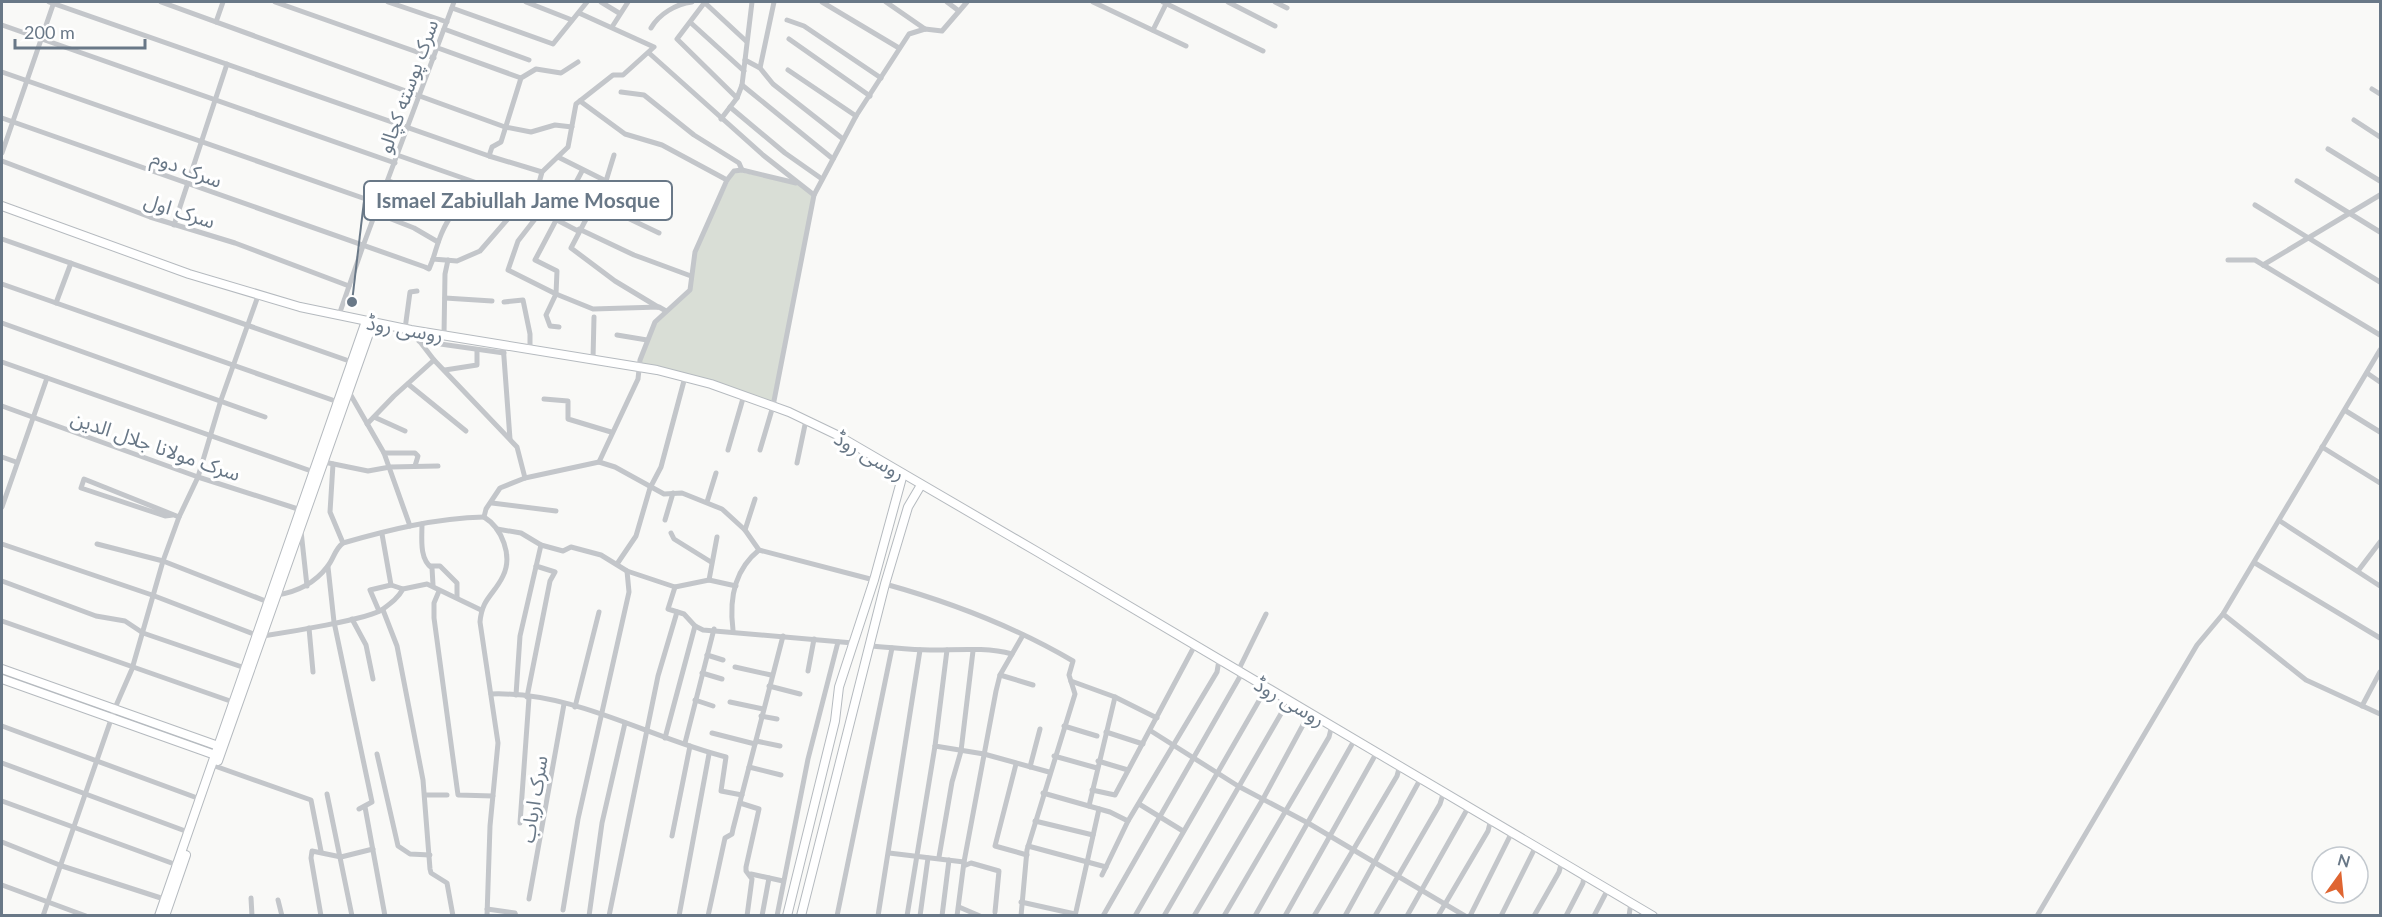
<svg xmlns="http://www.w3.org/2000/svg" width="2382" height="917" font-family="Lato,'Noto Sans Arabic',sans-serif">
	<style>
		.green { fill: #d9ded6 }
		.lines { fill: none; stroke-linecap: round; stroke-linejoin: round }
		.secondary-casing { stroke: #b5babf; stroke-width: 10 }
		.street { stroke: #c3c6ca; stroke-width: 5 }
		.secondary { stroke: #fff; stroke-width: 8 }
		.labels { text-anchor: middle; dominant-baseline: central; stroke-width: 6; stroke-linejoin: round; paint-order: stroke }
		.street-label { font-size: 20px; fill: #697887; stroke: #fff }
		.leader { fill: none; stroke: #697887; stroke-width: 2 }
		.callout-dot { fill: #697887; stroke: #fff; stroke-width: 2 }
		.callout { fill: #fff; stroke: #697887; stroke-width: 2 }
		.callout-label { font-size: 21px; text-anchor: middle; font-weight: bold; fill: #697887 }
	</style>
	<rect width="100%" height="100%" fill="#f9f9f7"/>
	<path class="green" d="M734,171L796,183L814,195L773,406L757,399L638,368L655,322L688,294L695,252Z"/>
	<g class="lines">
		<defs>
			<g id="secondary">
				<path d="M2,206L189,274L300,307L411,330L657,370L711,384L789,412L837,435L1036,551L1653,916"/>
				<path d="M2,669L221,747"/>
				<path d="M2,679L218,756"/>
				<path d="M218,761L373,322"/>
				<path d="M159,916L366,321"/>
				<path d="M165,916L186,855"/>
				<path d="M787,916L835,721L839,687L874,580L903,474"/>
				<path d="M801,916L885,584L908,507L921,485"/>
			</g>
		</defs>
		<use href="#secondary" class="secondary-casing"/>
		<g class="street">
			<path d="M49,2L489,156L542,172"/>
			<path d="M161,2L505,127L531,132L555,125L572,127"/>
			<path d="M275,2L434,58"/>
			<path d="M388,2L447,22"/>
			<path d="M526,2L572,20"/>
			<path d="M601,2L619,13"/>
			<path d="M704,2L746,41"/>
			<path d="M705,2L677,39L737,98"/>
			<path d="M822,2L899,48"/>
			<path d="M886,2L925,29"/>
			<path d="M947,2L959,11"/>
			<path d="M1093,2L1186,46"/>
			<path d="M1163,2L1263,51"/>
			<path d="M1228,2L1275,26"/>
			<path d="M1275,2L1287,8"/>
			<path d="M452,8L553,44L587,2"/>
			<path d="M787,20L804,26L881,78"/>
			<path d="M216,22L223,2"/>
			<path d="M691,23L744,71"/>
			<path d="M2,25L395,163"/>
			<path d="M612,27L628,2"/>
			<path d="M651,28C659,14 676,4 692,2"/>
			<path d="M444,29L529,60"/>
			<path d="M1153,30L1167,2"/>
			<path d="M789,39L870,96"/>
			<path d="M438,48L521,78"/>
			<path d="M649,53L763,155L814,195"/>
			<path d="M745,60L760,68L773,84L843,139"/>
			<path d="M760,68L774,2"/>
			<path d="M788,70L856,116"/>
			<path d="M2,72L380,204"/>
			<path d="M742,85L833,159"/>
			<path d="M2372,89L2380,94"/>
			<path d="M621,92L644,95L694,135L739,163L742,170"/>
			<path d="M580,101L625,134L662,145L727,180"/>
			<path d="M730,107L785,153L822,179"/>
			<path d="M2,118L425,267L429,269L433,259"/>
			<path d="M721,119L737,98L742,85L752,2"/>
			<path d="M2354,120L2380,137"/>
			<path d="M2328,149L2380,181"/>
			<path d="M2,153L54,2"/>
			<path d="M397,155L480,184C475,197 463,201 455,211C443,225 438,242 433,259L457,261L480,251L539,183L542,172L568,147L576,104L613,75H623L654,47L579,13"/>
			<path d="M614,155L606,181L571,248L615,281L658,307"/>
			<path d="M489,156L492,147L501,142L521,78L536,69L561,73L578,62"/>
			<path d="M558,157L606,181"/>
			<path d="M2,161L150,217L235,243L349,286"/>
			<path d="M582,171L535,260L557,271L556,294L593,309L659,307L666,311"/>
			<path d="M389,181L418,192L452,216"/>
			<path d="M2297,181L2380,232"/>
			<path d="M539,183L556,192L518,241L508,270L556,294L546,315L550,326L559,327"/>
			<path d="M594,202L659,233"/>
			<path d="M2255,205L2380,282"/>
			<path d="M376,213L414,228L438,242"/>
			<path d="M557,220L578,231"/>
			<path d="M174,225L227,64"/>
			<path d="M579,229L634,255L691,276"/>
			<path d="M2,239L352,362"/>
			<path d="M2228,260H2255L2380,335"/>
			<path d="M2263,265L2380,195"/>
			<path d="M2,284L338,402"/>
			<path d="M445,298L492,301"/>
			<path d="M504,302L523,300L530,334V347"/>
			<path d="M56,303L71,263"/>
			<path d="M339,315L363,246L454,2"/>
			<path d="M2,323L265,417"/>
			<path d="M405,329L410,292L417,291"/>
			<path d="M411,330L434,360L517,447L525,478"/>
			<path d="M444,335L445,274L448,260"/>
			<path d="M617,335L647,340"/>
			<path d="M419,341L504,353"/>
			<path d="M503,344L510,439"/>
			<path d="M593,359L594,317"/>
			<path d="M2,362L314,472"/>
			<path d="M445,370L477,365V350"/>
			<path d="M2367,373L2380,382"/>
			<path d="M408,384L466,431"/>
			<path d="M349,392L384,453L410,526"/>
			<path d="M544,399L568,401V419L611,432"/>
			<path d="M2,406L198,477L301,510"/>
			<path d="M2346,411L2380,432"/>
			<path d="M374,417L405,431"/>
			<path d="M367,424L394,396L434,360"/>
			<path d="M2322,447L2380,483"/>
			<path d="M728,450L744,395"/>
			<path d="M760,450L773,406L814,195L856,116L909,34L925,29L942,31L967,2"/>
			<path d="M384,453H415L418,456L415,466"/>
			<path d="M2,457L16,462"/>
			<path d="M324,462L368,471L390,467L438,466"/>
			<path d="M599,462L638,379L640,360L655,322L690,290L695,252L727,180L734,171L742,170L796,183"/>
			<path d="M797,463L806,420"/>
			<path d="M333,464L330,512L343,543"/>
			<path d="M707,502L716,473"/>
			<path d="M492,503L556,511"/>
			<path d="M2,507L47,378"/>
			<path d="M173,515L165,516L81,488L84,479L179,517"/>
			<path d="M665,520L673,493"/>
			<path d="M2280,521L2380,586"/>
			<path d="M422,524C422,538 419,559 432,568L433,585"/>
			<path d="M497,529L521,533L541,545L563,551L571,547L601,555L627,571L675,587L709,580L736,586"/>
			<path d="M745,530L755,499"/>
			<path d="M301,531L307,586"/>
			<path d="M671,533L674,539L711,562"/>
			<path d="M382,534L391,585L403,589"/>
			<path d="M2,544L152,595L256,635"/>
			<path d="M97,544L163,561L268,602"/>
			<path d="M2255,563L2380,638"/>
			<path d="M617,564L636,536L650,488L661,467L685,377"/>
			<path d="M430,566H440L457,583V597"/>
			<path d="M328,567L334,622L372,802L359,809"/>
			<path d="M2358,571L2380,542"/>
			<path d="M709,580L717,537"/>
			<path d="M2,581L96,616L125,621L143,633L245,668"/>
			<path d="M885,584C950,602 1015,627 1073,661L1069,675L1075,694L1027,850L1021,916"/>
			<path d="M675,587L668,609L684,614L695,626L703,630L853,643"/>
			<path d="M439,591L434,603V618L458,795L493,796"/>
			<path d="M277,595C296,592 314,584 327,567C334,559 334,550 343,543C388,530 436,518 484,517"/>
			<path d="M383,610L397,646L423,780L430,869L431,873L447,883L453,916"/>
			<path d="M379,611L370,590L391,585"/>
			<path d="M2223,614L2306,680L2380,714"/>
			<path d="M352,619L366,645L373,679"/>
			<path d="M2,621L233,702"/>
			<path d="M309,628L313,672"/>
			<path d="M733,630C729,599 734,570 759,550"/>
			<path d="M263,636C283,633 371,619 383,609C391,603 398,598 403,589L427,584L481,610"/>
			<path d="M870,646C889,647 910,650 930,650C957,650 986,647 1012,654"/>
			<path d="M707,655L723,660"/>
			<path d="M735,667L771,675"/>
			<path d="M808,671L814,639"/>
			<path d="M1238,671L1266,614"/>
			<path d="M702,673L722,679"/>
			<path d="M1000,675L1033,685"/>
			<path d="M1071,681L1115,697L1157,718"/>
			<path d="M769,686L800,694"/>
			<path d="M491,694C574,691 649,738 726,757L721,791L742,795"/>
			<path d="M516,695L520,636L541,545"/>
			<path d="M527,697L550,581L555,572L536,566"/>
			<path d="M695,700L713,706"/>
			<path d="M730,702L763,709"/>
			<path d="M2362,706L2380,672"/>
			<path d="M575,707L599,612"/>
			<path d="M761,716L777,719"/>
			<path d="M2,726L200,799"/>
			<path d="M1064,726L1097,736"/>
			<path d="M1151,731L1238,786L1308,823L1465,916"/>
			<path d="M1106,732L1143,744"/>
			<path d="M712,733L755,744"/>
			<path d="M665,738L695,626"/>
			<path d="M756,741L780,746"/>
			<path d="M685,743L714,629"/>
			<path d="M935,746L984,754L1049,772"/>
			<path d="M377,754L398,846L410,854L430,855"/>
			<path d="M1054,756L1097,768"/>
			<path d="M1098,761L1128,770"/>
			<path d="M2,763L188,832"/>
			<path d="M1016,764L995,846L1027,855"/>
			<path d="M212,765L311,800L321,851"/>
			<path d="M749,767L781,775"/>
			<path d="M1030,767L1040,729"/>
			<path d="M1092,790L1115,795L1195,645"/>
			<path d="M1043,793L1110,812L1128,821"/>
			<path d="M327,794L352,916"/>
			<path d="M425,795H447"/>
			<path d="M2,801L177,865"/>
			<path d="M740,803L759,809L746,867V871L752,879L747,916"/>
			<path d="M1139,804L1183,831"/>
			<path d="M1089,806L1115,697"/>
			<path d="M365,807L385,916"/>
			<path d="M1035,821L1093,835"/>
			<path d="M520,823L529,698"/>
			<path d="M672,836L690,746"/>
			<path d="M2,842L62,866L164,899"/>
			<path d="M1028,846L1106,867"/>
			<path d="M889,853L964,862"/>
			<path d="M939,857L952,782L961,751L973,651"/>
			<path d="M966,865L971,863L999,871L995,912"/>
			<path d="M751,874L783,881"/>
			<path d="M1102,875L1128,821L1217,672L1219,660"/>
			<path d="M2,885L86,916"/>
			<path d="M251,898L252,916"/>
			<path d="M529,899L564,704"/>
			<path d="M278,900L282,916"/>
			<path d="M1021,902L1075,914"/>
			<path d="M959,907L980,916"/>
			<path d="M487,909L515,913L516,916"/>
			<path d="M563,910L578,819L629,592L627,571"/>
			<path d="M43,916L115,708L132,669L163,561L179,517L198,477L221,400L258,296"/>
			<path d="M321,916L311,858L312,851L341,857L373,849"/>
			<path d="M487,916L490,826L498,743L480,622C482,598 494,595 503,576C513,556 502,528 484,517L486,509L500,488L525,478L599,462L615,467L664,494L682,493L722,509L745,530L759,550L874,580"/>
			<path d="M589,916L602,823L625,723"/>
			<path d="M609,916L658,676L677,612"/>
			<path d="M679,916L709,754"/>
			<path d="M708,916L725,838L732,834L733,829L783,636"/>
			<path d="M762,916L769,878"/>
			<path d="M777,916L808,759L838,642"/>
			<path d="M837,916L892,648"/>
			<path d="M878,916L920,650"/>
			<path d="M907,916L935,746L947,650"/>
			<path d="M920,916L928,858"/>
			<path d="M942,916L949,860"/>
			<path d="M957,916L964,862L996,691L1000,675L1023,635"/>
			<path d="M1075,916L1099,809"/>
			<path d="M1103,916L1242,673"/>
			<path d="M1135,916L1260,699L1264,686"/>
			<path d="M1164,916L1282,712L1285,698"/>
			<path d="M1194,916L1263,799L1310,712"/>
			<path d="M1224,916L1329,737L1332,725"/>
			<path d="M1255,916L1355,739"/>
			<path d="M1285,916L1377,752"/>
			<path d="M1314,916L1397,776L1400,765"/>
			<path d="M1345,916L1421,778"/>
			<path d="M1375,916L1440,804L1444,791"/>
			<path d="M1407,916L1469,806"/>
			<path d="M1438,916L1488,831L1491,819"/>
			<path d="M1470,916L1512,832"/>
			<path d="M1501,916L1536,846"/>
			<path d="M1534,916L1559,872L1562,861"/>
			<path d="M1566,916L1583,883L1584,874"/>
			<path d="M1594,916L1608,889"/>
			<path d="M1629,916L1631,902"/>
			<path d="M2037,916L2197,645L2223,614L2380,350"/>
		</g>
		<use href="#secondary" class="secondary"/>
	</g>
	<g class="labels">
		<g class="street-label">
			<text transform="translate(407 86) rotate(-70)">سرک پوسته کچالو</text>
			<text transform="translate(187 168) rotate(20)">سرک دوم</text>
			<text transform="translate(180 210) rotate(18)">سرک اول</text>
			<text transform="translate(405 328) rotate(10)">روسی روڈ</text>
			<text transform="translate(156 445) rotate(19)">سرک مولانا جلال الدین</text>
			<text transform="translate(870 455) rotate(30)">روسی روڈ</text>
			<text transform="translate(1290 701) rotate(30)">روسی روڈ</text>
			<text transform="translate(533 799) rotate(-81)">سرک ارباب</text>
		</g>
	</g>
	<path class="leader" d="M352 302L364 201"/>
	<circle class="callout-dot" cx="352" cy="302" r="6"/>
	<rect class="callout" x="364" y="181" width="308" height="39" rx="6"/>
	<g class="callout-label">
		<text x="518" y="208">Ismael Zabiullah Jame Mosque</text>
	</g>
	<rect width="2382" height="917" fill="none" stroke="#697887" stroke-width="6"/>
	<g transform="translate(2340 875) rotate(15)"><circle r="28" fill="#ffffff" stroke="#c3c9cf" stroke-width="1.5"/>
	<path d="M0-4.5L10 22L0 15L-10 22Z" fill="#df6531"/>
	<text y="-9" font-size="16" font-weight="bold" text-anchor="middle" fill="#697887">N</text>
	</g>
	<path d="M15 39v9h130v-9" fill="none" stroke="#697887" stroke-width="3"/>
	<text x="24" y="39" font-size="18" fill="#697887" stroke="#ffffff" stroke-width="4.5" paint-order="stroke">200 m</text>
</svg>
